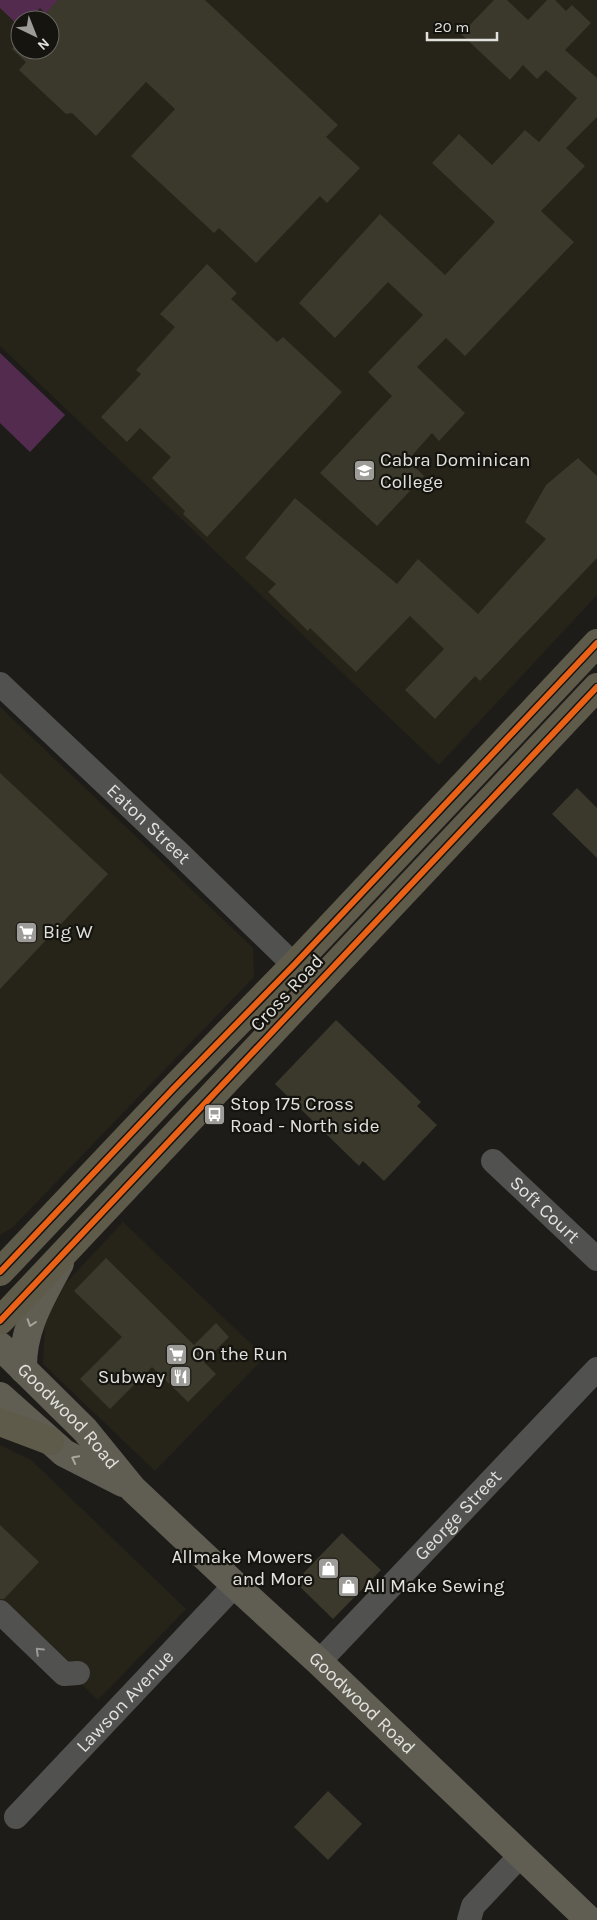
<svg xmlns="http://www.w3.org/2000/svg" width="597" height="1920" font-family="Karla,sans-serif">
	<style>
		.built { fill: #262318; fill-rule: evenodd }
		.green { fill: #532b4f }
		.building { fill: #3b382c }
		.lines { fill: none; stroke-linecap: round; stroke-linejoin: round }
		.minor { stroke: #51514f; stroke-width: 24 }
		.major { stroke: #605d52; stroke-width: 28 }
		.highway { stroke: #5f5b4b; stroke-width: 28 }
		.cycleway-casing { stroke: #16140f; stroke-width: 9 }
		.cycleway { stroke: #ea6118; stroke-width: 6 }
		.oneway { stroke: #a7a69e }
		.oneway2 { stroke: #999996 }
		.labels { text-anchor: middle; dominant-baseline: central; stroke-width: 4.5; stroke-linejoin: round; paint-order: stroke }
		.poi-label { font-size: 19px; fill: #e1e1dd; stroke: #16140f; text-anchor: start }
		.street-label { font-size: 19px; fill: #e1e1dd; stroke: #16140f }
	</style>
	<rect width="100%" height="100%" fill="#1e1c19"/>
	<g class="built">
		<path d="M0,0H597V595L439,765L0,346ZM20,20H50V50H20Z"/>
		<path d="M0,707L253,948L254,977L13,1227L0,1235Z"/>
		<path d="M123,1222L265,1357L155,1471L43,1364L45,1323L65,1284Z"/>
		<path d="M0,1445L31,1460L186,1609L98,1700L0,1606Z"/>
	</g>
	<g class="green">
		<path d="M0,0H64L48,16L40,8L29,20H20V27L0,8Z"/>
		<path d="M0,353L65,415L30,452L0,423Z"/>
	</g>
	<g class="building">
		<path d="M58,0H205L338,125L326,137L360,168L327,203L320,196L256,263L219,228L214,233L131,156L175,109L146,82L96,136L72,113L66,114L19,70L26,62L12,49L20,40V50H50V20H39Z"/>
		<path d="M494,0H507L528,20L547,0H555L566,11L572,5L591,23L565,50L597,78V117L566,148L585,166L541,211L574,242L465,356L446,338L417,367L465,413L439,441L432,433L408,460L424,476L377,526L320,473L392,396L368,372L423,315L388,282L335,338L299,303L380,214L445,275L495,222L432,163L459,134L492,165L525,130L539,142L577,98L546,70L537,79L523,65L510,80L461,34Z"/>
		<path d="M207,264L237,293L231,299L277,342L283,337L342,392L207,537L183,514L185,511L152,478L171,457L140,428L127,442L101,417L141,374L136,370L175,327L160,314Z"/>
		<path d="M578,458L597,476V558L480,681L475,676L435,719L405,690L444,649L410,616L356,672L310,628L308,631L268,592L276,584L245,558L295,498L397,584L418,559L478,614L546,539L525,522L546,485Z"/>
		<path d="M0,773L108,874L0,989Z"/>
		<path d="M577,788L597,808V858L552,814Z"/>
		<path d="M336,1020L421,1102L417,1106L437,1125L384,1181L363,1161L359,1166L275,1084Z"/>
		<path d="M106,1258L194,1345L216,1323L229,1337L204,1362L216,1374L188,1402L152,1367L110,1409L80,1379L122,1337L74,1291Z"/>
		<path d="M0,1525L39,1562L4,1599H0Z"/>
		<path d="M342,1533L381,1570L333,1619L295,1582Z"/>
		<path d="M328,1791L362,1824L328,1860L294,1827Z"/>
	</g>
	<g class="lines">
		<g class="minor">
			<path id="s1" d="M0,684L177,851L294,965"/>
			<path id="s2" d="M493,1161L597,1259"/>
			<path d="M0,1612L64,1674L78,1673"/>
			<path id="s3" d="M319,1662L597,1369"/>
			<path id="s4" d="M16,1817L235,1585"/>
			<path d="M469,1920L473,1906L521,1855"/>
		</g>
		<g class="major">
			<path id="s5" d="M0,1346L85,1430L133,1489L235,1585L319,1662L589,1920"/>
			<path d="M23,1369C22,1328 42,1298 60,1263"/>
			<path d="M0,1396L64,1453L123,1483"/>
		</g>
		<g class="highway">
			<path d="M0,1272L174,1088L294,965L597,643"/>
			<path d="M0,1321L597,687"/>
			<path d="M0,1422L50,1441"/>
		</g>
		<defs>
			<g id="cycleway">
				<path d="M0,1272L174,1088L294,965L597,643"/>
				<path d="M0,1321L597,687"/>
			</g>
		</defs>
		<use href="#cycleway" class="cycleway-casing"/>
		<use href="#cycleway" class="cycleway"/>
	</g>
	<defs><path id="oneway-chevron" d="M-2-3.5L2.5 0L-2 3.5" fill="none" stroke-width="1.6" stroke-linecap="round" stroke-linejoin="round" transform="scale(1.25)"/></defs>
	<g class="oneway">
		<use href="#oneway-chevron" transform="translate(31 1323) rotate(108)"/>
		<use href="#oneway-chevron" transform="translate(75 1459) rotate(-153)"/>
	</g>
	<use class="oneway2" href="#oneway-chevron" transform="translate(39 1651) rotate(-136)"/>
	<defs>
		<symbol id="school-square" viewBox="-11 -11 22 22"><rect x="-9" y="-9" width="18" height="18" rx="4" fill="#9d9c98" stroke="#16140f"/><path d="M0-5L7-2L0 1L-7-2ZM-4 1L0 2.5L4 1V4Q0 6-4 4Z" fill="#fff"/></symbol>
		<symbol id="supermarket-square" viewBox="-11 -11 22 22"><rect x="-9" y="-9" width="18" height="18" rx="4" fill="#9d9c98" stroke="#16140f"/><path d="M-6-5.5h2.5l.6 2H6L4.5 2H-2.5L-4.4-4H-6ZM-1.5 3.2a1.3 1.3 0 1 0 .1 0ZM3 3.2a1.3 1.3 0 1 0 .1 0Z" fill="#fff"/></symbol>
		<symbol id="bus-square" viewBox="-11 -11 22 22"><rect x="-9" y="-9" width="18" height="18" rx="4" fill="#9d9c98" stroke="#16140f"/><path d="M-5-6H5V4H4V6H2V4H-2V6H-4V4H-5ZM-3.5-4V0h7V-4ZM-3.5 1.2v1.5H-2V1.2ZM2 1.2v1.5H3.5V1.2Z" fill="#fff"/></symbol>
		<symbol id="restaurant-square" viewBox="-11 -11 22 22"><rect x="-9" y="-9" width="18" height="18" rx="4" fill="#9d9c98" stroke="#16140f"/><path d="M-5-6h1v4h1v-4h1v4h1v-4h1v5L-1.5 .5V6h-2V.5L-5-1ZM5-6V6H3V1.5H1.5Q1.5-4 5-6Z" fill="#fff"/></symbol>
		<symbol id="shop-square" viewBox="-11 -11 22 22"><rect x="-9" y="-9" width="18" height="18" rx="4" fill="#9d9c98" stroke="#16140f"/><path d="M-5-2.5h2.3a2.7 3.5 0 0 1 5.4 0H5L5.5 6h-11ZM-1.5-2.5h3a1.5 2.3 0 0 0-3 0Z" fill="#fff"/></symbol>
	</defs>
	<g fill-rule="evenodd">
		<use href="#school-square" x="352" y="458" width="25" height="25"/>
		<use href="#supermarket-square" x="14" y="920" width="25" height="25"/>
		<use href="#bus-square" x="202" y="1102" width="25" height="25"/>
		<use href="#supermarket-square" x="164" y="1342" width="25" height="25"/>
		<use href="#restaurant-square" x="168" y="1364" width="25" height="25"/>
		<use href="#shop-square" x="316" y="1556" width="25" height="25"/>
		<use href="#shop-square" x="336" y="1574" width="25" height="25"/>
	</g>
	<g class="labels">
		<g class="poi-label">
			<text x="380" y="460">Cabra Dominican<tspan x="380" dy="22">College</tspan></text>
			<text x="43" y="932">Big W</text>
			<text x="230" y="1104">Stop 175 Cross<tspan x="230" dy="22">Road - North side</tspan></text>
			<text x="192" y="1354">On the Run</text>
			<text x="165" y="1377" text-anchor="end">Subway</text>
			<text x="313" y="1557" text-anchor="end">Allmake Mowers<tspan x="313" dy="22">and More</tspan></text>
			<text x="364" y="1586">All Make Sewing</text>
		</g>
		<g class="street-label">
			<text stroke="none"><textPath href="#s1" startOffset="204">Eaton Street</textPath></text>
			<text transform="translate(287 993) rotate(-47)">Cross Road</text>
			<text stroke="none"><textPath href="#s2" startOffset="71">Soft Court</textPath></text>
			<text stroke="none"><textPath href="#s5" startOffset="98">Goodwood Road</textPath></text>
			<text stroke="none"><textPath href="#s3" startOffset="202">George Street</textPath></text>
			<text stroke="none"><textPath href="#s4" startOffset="159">Lawson Avenue</textPath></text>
			<text stroke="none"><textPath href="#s5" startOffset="509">Goodwood Road</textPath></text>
		</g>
	</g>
	<g transform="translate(35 35) rotate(137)"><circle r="24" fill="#16140f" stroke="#676661"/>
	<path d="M0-4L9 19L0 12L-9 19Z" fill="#9d9c98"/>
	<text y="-8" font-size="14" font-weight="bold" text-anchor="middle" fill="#e1e1dd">N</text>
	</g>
	<path d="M427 32v8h70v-8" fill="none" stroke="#e1e1dd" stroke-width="2.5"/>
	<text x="434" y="32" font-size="15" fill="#e1e1dd" stroke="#16140f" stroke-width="4" paint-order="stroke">20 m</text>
</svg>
